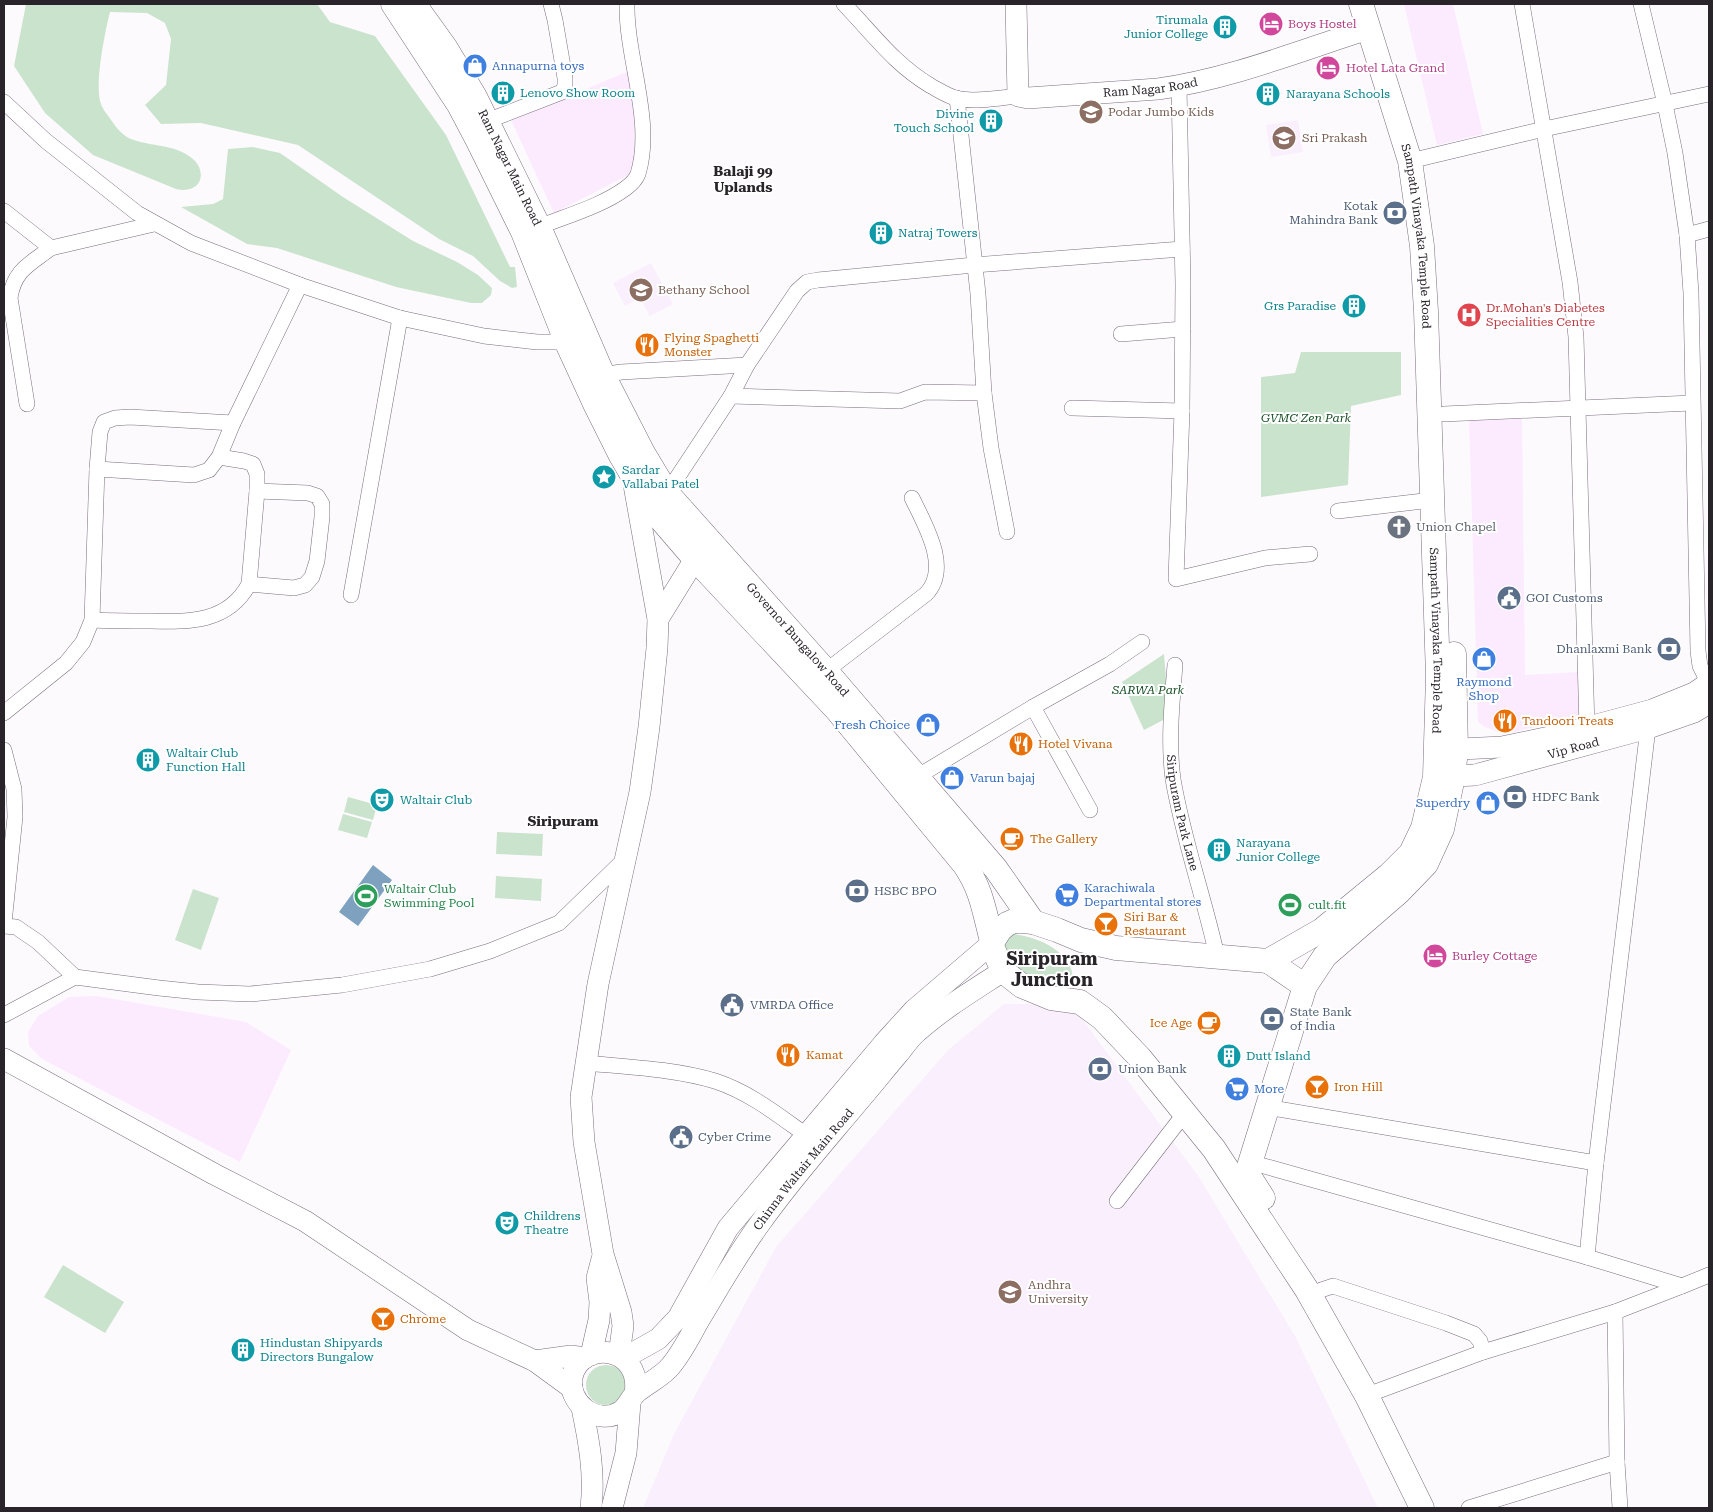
<svg xmlns="http://www.w3.org/2000/svg" width="1713" height="1512" font-family="'Roboto Serif',serif">
	<style>
		.commercial { fill: #fcebfe }
		.built { fill: #faeffc }
		.green { fill: #cae3cd }
		.water { fill: #7da1bf }
		.lines { fill: none; stroke-linecap: round; stroke-linejoin: round }
		.street-casing { stroke: #7a6e7d; stroke-width: 16 }
		.secondary-casing { stroke: #7a6e7d; stroke-width: 22 }
		.primary-casing { stroke: #7a6e7d; stroke-width: 25 }
		.street { stroke: #fff; stroke-width: 15 }
		.secondary { stroke: #fff; stroke-width: 21 }
		.primary { stroke: #fff; stroke-width: 24 }
		.labels { text-anchor: middle; dominant-baseline: central; stroke-width: 4; stroke-linejoin: round; paint-order: stroke }
		.culture-label { font-size: 12px; fill: #0d838f; stroke: #fff; text-anchor: start }
		.hotel-label { font-size: 12px; fill: #b23c85; stroke: #fff; text-anchor: start }
		.shop-label { font-size: 12px; fill: #366cbe; stroke: #fff; text-anchor: start }
		.street-label { font-size: 12px; fill: #29242a; stroke: #fff }
		.education-label { font-size: 12px; fill: #785e54; stroke: #fff; text-anchor: start }
		.service-label { font-size: 12px; fill: #4e5e75; stroke: #fff; text-anchor: start }
		.health-label { font-size: 12px; fill: #be3a42; stroke: #fff; text-anchor: start }
		.food-label { font-size: 12px; fill: #c56008; stroke: #fff; text-anchor: start }
		.park-label { font-size: 12px; font-style: italic; fill: #164d24; stroke: #fff }
		.worship-label { font-size: 12px; fill: #5b616d; stroke: #fff; text-anchor: start }
		.leisure-label { font-size: 12px; fill: #27864d; stroke: #fff; text-anchor: start }
		.neighbourhood-label { font-size: 14px; font-weight: bold; fill: #29242a; stroke: #fff }
		.district-label { font-size: 18px; font-weight: bold; fill: #29242a; stroke: #fff }
	</style>
	<rect width="100%" height="100%" fill="#fdfafe"/>
	<g class="commercial">
		<path d="M1404,4H1453L1483,134L1437,145Z"/>
		<path d="M629,71L637,143L632,173L554,213L511,120Z"/>
		<path d="M1522,414L1525,675L1578,672L1582,715L1514,732H1498L1485,727L1478,722L1469,417Z"/>
		<path d="M97,996L246,1022L291,1050L240,1162L42,1059L29,1046L28,1032L38,1016L69,997Z"/>
	</g>
	<g class="built">
		<path d="M1298,120L1303,152L1271,157L1266,125Z"/>
		<path d="M651,263L673,304L650,316L640,298L625,306L613,283Z"/>
		<path d="M1004,1004H1071L1199,1177L1295,1336L1378,1508H643L674,1434L776,1247L948,1050Z"/>
	</g>
	<g class="green">
		<path d="M26,4H317L330,22L375,36L446,135L510,267H515L517,287L512,288L500,281L473,256L439,239L298,145L201,123L161,124L145,105L166,85L171,39L165,23L147,13L110,12C105,31 94,87 101,104C103,110 108,115 111,120C117,129 124,137 134,140C151,146 174,145 189,156C209,169 203,195 176,189L93,155L45,113L14,66Z"/>
		<path d="M253,147L280,153L343,197L413,241L457,262L478,275L492,288L491,295L482,303H471L396,287L277,248L247,244L181,207L213,204L223,199L228,149Z"/>
		<path d="M1301,352H1401V395L1351,406L1348,485L1261,497V377L1295,373Z"/>
		<path d="M1164,654L1169,717L1144,730L1122,682Z"/>
		<path d="M348,797L377,805L373,820L344,812Z"/>
		<path d="M343,814L372,822L367,838L338,830Z"/>
		<path d="M497,832L543,834L542,856L496,854Z"/>
		<path d="M496,876L542,879L541,901L495,898Z"/>
		<path d="M193,889L219,898L201,950L175,940Z"/>
		<path d="M1012,934C1037,936 1075,952 1073,982C1060,993 1030,981 1019,971C1013,966 1008,959 1002,954L1004,938Z"/>
		<path d="M63,1265L124,1302L105,1333L44,1297Z"/>
		<circle cx="606" cy="1385" r="20"/>
	</g>
	<path class="water" d="M373,865L392,880L358,926L339,912Z"/>
	<g class="lines">
		<defs>
			<g id="street">
				<path d="M844,4C873,34 894,64 931,86C940,91 949,97 959,99C978,102 999,98 1018,96"/>
				<path d="M1522,4L1570,282L1576,337L1587,728"/>
				<path d="M1641,4L1665,104L1675,153L1687,235L1691,293L1698,651L1700,666L1709,684"/>
				<path d="M1179,86L1183,284L1182,411L1176,579L1265,558L1310,554"/>
				<path d="M4,102L46,141L137,213L191,243L300,285L400,318L484,336L537,342H573"/>
				<path d="M487,121L562,92L565,86V78L555,20L551,4"/>
				<path d="M1410,161L1544,129L1709,94"/>
				<path d="M4,211L51,248L154,224"/>
				<path d="M539,227C566,216 602,206 626,188C630,185 636,179 638,174C654,121 626,58 627,4"/>
				<path d="M1687,235L1709,229"/>
				<path d="M1121,334L1183,329"/>
				<path d="M603,375L621,372L747,365"/>
				<path d="M984,393L991,448L1007,532"/>
				<path d="M731,396L900,401L925,392L984,393L978,294L957,98"/>
				<path d="M27,404L10,298C14,270 30,264 51,248"/>
				<path d="M1072,408L1182,411"/>
				<path d="M1444,414L1692,403"/>
				<path d="M97,469L194,475L209,470L219,457L233,423L300,285"/>
				<path d="M667,493L731,396L747,365L797,291L807,282L818,280L974,265L1182,249"/>
				<path d="M1338,511L1432,500"/>
				<path d="M249,584L294,588L305,585L312,577L317,561L322,517V504L317,496L308,493L257,491"/>
				<path d="M351,595L400,318"/>
				<path d="M92,620C112,621 131,621 150,621C189,622 228,623 249,584L257,491V474L253,464L244,461L219,457"/>
				<path id="s1" d="M1175,665C1172,702 1168,742 1173,779C1183,839 1204,897 1217,956"/>
				<path d="M826,671L926,594C951,568 925,525 912,498"/>
				<path d="M1033,707L1090,810"/>
				<path d="M4,713L66,663L83,642L92,620L97,469L100,432L104,422L115,418L130,417L233,423"/>
				<path d="M4,750L14,789L15,817L4,923"/>
				<path d="M910,781L1033,707L1110,664L1142,642"/>
				<path d="M4,926L16,927L38,942L75,977"/>
				<path d="M4,1015L75,977L159,988L198,992L250,994L342,985L430,969L490,951L559,923L625,859"/>
				<path d="M586,1063C628,1067 675,1069 715,1081C749,1092 778,1115 806,1135"/>
				<path d="M1266,1107L1596,1163"/>
				<path d="M1250,1162L1587,1257"/>
				<path d="M1117,1201L1185,1113"/>
				<path d="M1682,1286L1709,1275"/>
				<path d="M1321,1290L1333,1286L1446,1323L1474,1334L1480,1341L1483,1352"/>
				<path d="M1615,1312L1682,1286L1587,1257L1596,1163L1648,728"/>
				<path d="M1367,1396L1378,1391L1483,1352L1615,1312L1617,1462L1620,1508"/>
				<path d="M1469,1508L1617,1462"/>
			</g>
			<g id="secondary">
				<path id="s2" d="M1016,4L1018,96L1028,98L1158,89C1230,79 1299,51 1368,29"/>
				<path d="M658,619L695,559L708,548"/>
				<path d="M1440,750L1502,747L1559,735L1652,710L1694,693L1709,683"/>
				<path id="s3" d="M1436,777L1475,775L1648,728L1694,712L1709,703"/>
				<path d="M4,1059L214,1174L305,1221L468,1330L535,1361L572,1388"/>
				<path d="M591,1355L599,1320L600,1302L597,1278L602,1259"/>
				<path d="M619,1355L623,1326L621,1312L603,1254L584,1142L581,1097L598,984L640,792L649,727L657,648L658,619L634,485"/>
				<path d="M624,1358L658,1339L678,1318L728,1228L884,1043L914,1010L991,944"/>
				<path d="M535,1361L571,1356L585,1358"/>
				<path id="s4" d="M635,1394C643,1346 581,1338 572,1377C567,1403 597,1426 620,1412C628,1407 630,1398 637,1392C647,1384 659,1378 668,1369C681,1355 690,1336 699,1320C719,1287 738,1253 761,1222C792,1178 829,1137 863,1096C875,1082 886,1068 898,1054C904,1047 910,1037 918,1031C944,1008 974,990 1003,971"/>
				<path d="M582,1408C589,1441 595,1474 591,1508"/>
				<path d="M612,1508L626,1453L630,1403"/>
			</g>
			<g id="primary">
				<path d="M393,4L459,105L478,141L523,232L567,343L596,406L620,454L652,509L695,559L837,710L964,864C982,890 984,911 992,941"/>
				<path id="s5" d="M414,4L445,47L475,97L539,227L603,375L643,453L667,493L826,671L996,869L1033,922"/>
				<path id="s6" d="M1361,4L1410,161L1422,246L1426,311L1438,676L1435,777L1423,828L1411,853L1389,875L1322,930L1268,961L1116,948L1081,940L1057,930L1033,922L1023,921H1014L1007,924L1000,930L991,944L1003,971L1022,986L1051,998L1080,1002L1102,1018L1140,1058L1214,1149L1307,1290L1367,1396L1422,1508"/>
				<path d="M1268,961L1305,986"/>
				<path d="M1263,1198L1247,1173L1305,986L1325,956L1399,892L1426,864L1442,829L1453,777L1456,750L1454,654"/>
			</g>
		</defs>
		<use href="#street" class="street-casing"/>
		<use href="#secondary" class="secondary-casing"/>
		<use href="#primary" class="primary-casing"/>
		<use href="#street" class="street"/>
		<use href="#secondary" class="secondary"/>
		<use href="#primary" class="primary"/>
	</g>
	<defs>
		<symbol id="hotel-disc" viewBox="-11 -11 22 22"><circle r="9.5" fill="#d1479c" stroke="#fff"/><path d="M-6-4.5h1.5V1H6V5H4.5V3h-9V5H-6ZM-4 0a1.8 1.8 0 1 1 3.6 0ZM.5 0V-2.5h3Q6-2.5 6 0Z" fill="#fff"/></symbol>
		<symbol id="building-disc" viewBox="-11 -11 22 22"><circle r="9.5" fill="#0f9aa8" stroke="#fff"/><path d="M-4-6H4V6H1V3H-1V6H-4ZM-2.5-4.3h1.7v1.8h-1.7ZM.8-4.3h1.7v1.8H.8ZM-2.5-1h1.7V.8h-1.7ZM.8-1h1.7V.8H.8Z" fill="#fff"/></symbol>
		<symbol id="shop-disc" viewBox="-11 -11 22 22"><circle r="9.5" fill="#3f7fe0" stroke="#fff"/><path d="M-5-2.5h2.3a2.7 3.5 0 0 1 5.4 0H5L5.5 6h-11ZM-1.5-2.5h3a1.5 2.3 0 0 0-3 0Z" fill="#fff"/></symbol>
		<symbol id="school-disc" viewBox="-11 -11 22 22"><circle r="9.5" fill="#8d6e63" stroke="#fff"/><path d="M0-5L7-2L0 1L-7-2ZM-4 1L0 2.5L4 1V4Q0 6-4 4Z" fill="#fff"/></symbol>
		<symbol id="bank-disc" viewBox="-11 -11 22 22"><circle r="9.5" fill="#5c6f8a" stroke="#fff"/><path d="M-6-4H6V4H-6ZM0-2.3a2.3 2.3 0 1 0 0 4.6a2.3 2.3 0 1 0 0-4.6Z" fill="#fff"/></symbol>
		<symbol id="hospital-disc" viewBox="-11 -11 22 22"><circle r="9.5" fill="#e0444e" stroke="#fff"/><path d="M-5-5h3v3.5h4V-5h3V5h-3V1.5h-4V5h-3Z" fill="#fff"/></symbol>
		<symbol id="restaurant-disc" viewBox="-11 -11 22 22"><circle r="9.5" fill="#e8710a" stroke="#fff"/><path d="M-5-6h1v4h1v-4h1v4h1v-4h1v5L-1.5 .5V6h-2V.5L-5-1ZM5-6V6H3V1.5H1.5Q1.5-4 5-6Z" fill="#fff"/></symbol>
		<symbol id="sight-disc" viewBox="-11 -11 22 22"><circle r="9.5" fill="#0f9aa8" stroke="#fff"/><path d="M0-6L1.8-2.2L6-1.7L2.9 1.2L3.7 5.4L0 3.3L-3.7 5.4L-2.9 1.2L-6-1.7L-1.8-2.2Z" fill="#fff"/></symbol>
		<symbol id="church-disc" viewBox="-11 -11 22 22"><circle r="9.5" fill="#6b7280" stroke="#fff"/><path d="M-1.2-6h2.4v3.5h3.3v2.4h-3.3V6h-2.4V-.1h-3.3v-2.4h3.3Z" fill="#fff"/></symbol>
		<symbol id="civic-disc" viewBox="-11 -11 22 22"><circle r="9.5" fill="#5c6f8a" stroke="#fff"/><path d="M-.6-6.5H3V-4.5H.6V-3L4-1V1h2V6H-6V1h2V-1L-.6-3ZM-1.2 2.5V6h2.4V2.5Z" fill="#fff"/></symbol>
		<symbol id="theatre-disc" viewBox="-11 -11 22 22"><circle r="9.5" fill="#0f9aa8" stroke="#fff"/><path d="M-5-5.5Q0-4 5-5.5V0Q5 5 0 6Q-5 5-5 0ZM-3.3-2.5H-1v1.5H-3.3ZM1-2.5H3.3v1.5H1ZM-2.8 1Q0 5.5 2.8 1Z" fill="#fff"/></symbol>
		<symbol id="cafe-disc" viewBox="-11 -11 22 22"><circle r="9.5" fill="#e8710a" stroke="#fff"/><path d="M-5.5-4.5H6V0H3Q3 3.5 0 3.5H-2.5Q-5.5 3.5-5.5 0ZM3-3.2v2h1.7v-2ZM-6 4.5H4V6H-6Z" fill="#fff"/></symbol>
		<symbol id="supermarket-disc" viewBox="-11 -11 22 22"><circle r="9.5" fill="#3f7fe0" stroke="#fff"/><path d="M-6-5.5h2.5l.6 2H6L4.5 2H-2.5L-4.4-4H-6ZM-1.5 3.2a1.3 1.3 0 1 0 .1 0ZM3 3.2a1.3 1.3 0 1 0 .1 0Z" fill="#fff"/></symbol>
		<symbol id="stadium-disc" viewBox="-11 -11 22 22"><circle r="9.5" fill="#2e9e5b" stroke="#fff"/><path d="M0-5a6.5 5 0 1 0 0 10a6.5 5 0 1 0 0-10ZM-3.5-1.8h7v3.6h-7Z" fill="#fff"/></symbol>
		<symbol id="bar-disc" viewBox="-11 -11 22 22"><circle r="9.5" fill="#e8710a" stroke="#fff"/><path d="M-6-5H6L.8 .8V4.5H3.5V6h-7V4.5H-.8V.8Z" fill="#fff"/></symbol>
		<symbol id="university-disc" viewBox="-11 -11 22 22"><circle r="9.5" fill="#8d6e63" stroke="#fff"/><path d="M0-5L7-2L0 1L-7-2ZM-4 1L0 2.5L4 1V4Q0 6-4 4Z" fill="#fff"/></symbol>
	</defs>
	<g fill-rule="evenodd">
		<use href="#hotel-disc" x="1257" y="10" width="28" height="28"/>
		<use href="#building-disc" x="1211" y="13" width="28" height="28"/>
		<use href="#shop-disc" x="461" y="52" width="28" height="28"/>
		<use href="#hotel-disc" x="1314" y="54" width="28" height="28"/>
		<use href="#building-disc" x="489" y="79" width="28" height="28"/>
		<use href="#building-disc" x="1254" y="80" width="28" height="28"/>
		<use href="#school-disc" x="1077" y="98" width="28" height="28"/>
		<use href="#building-disc" x="977" y="107" width="28" height="28"/>
		<use href="#school-disc" x="1270" y="124" width="28" height="28"/>
		<use href="#bank-disc" x="1381" y="199" width="28" height="28"/>
		<use href="#building-disc" x="867" y="219" width="28" height="28"/>
		<use href="#school-disc" x="627" y="276" width="28" height="28"/>
		<use href="#building-disc" x="1340" y="292" width="28" height="28"/>
		<use href="#hospital-disc" x="1455" y="301" width="28" height="28"/>
		<use href="#restaurant-disc" x="633" y="331" width="28" height="28"/>
		<use href="#sight-disc" x="590" y="463" width="28" height="28"/>
		<use href="#church-disc" x="1385" y="513" width="28" height="28"/>
		<use href="#civic-disc" x="1495" y="584" width="28" height="28"/>
		<use href="#bank-disc" x="1655" y="635" width="28" height="28"/>
		<use href="#shop-disc" x="1470" y="645" width="28" height="28"/>
		<use href="#restaurant-disc" x="1491" y="707" width="28" height="28"/>
		<use href="#shop-disc" x="914" y="711" width="28" height="28"/>
		<use href="#restaurant-disc" x="1007" y="730" width="28" height="28"/>
		<use href="#building-disc" x="134" y="746" width="28" height="28"/>
		<use href="#shop-disc" x="938" y="764" width="28" height="28"/>
		<use href="#bank-disc" x="1501" y="783" width="28" height="28"/>
		<use href="#theatre-disc" x="368" y="786" width="28" height="28"/>
		<use href="#shop-disc" x="1474" y="789" width="28" height="28"/>
		<use href="#cafe-disc" x="998" y="825" width="28" height="28"/>
		<use href="#building-disc" x="1205" y="836" width="28" height="28"/>
		<use href="#bank-disc" x="843" y="877" width="28" height="28"/>
		<use href="#supermarket-disc" x="1053" y="881" width="28" height="28"/>
		<use href="#stadium-disc" x="352" y="882" width="28" height="28"/>
		<use href="#stadium-disc" x="1276" y="891" width="28" height="28"/>
		<use href="#bar-disc" x="1092" y="910" width="28" height="28"/>
		<use href="#hotel-disc" x="1421" y="942" width="28" height="28"/>
		<use href="#civic-disc" x="718" y="991" width="28" height="28"/>
		<use href="#bank-disc" x="1258" y="1005" width="28" height="28"/>
		<use href="#cafe-disc" x="1195" y="1009" width="28" height="28"/>
		<use href="#restaurant-disc" x="774" y="1041" width="28" height="28"/>
		<use href="#building-disc" x="1215" y="1042" width="28" height="28"/>
		<use href="#bank-disc" x="1086" y="1055" width="28" height="28"/>
		<use href="#bar-disc" x="1303" y="1073" width="28" height="28"/>
		<use href="#supermarket-disc" x="1223" y="1075" width="28" height="28"/>
		<use href="#civic-disc" x="667" y="1123" width="28" height="28"/>
		<use href="#theatre-disc" x="493" y="1209" width="28" height="28"/>
		<use href="#university-disc" x="996" y="1278" width="28" height="28"/>
		<use href="#bar-disc" x="369" y="1305" width="28" height="28"/>
		<use href="#building-disc" x="229" y="1336" width="28" height="28"/>
	</g>
	<g class="labels">
		<g class="culture-label">
			<text x="1208" y="20" text-anchor="end">Tirumala<tspan x="1208" dy="14">Junior College</tspan></text>
			<text x="520" y="93">Lenovo Show Room</text>
			<text x="1286" y="94">Narayana Schools</text>
			<text x="974" y="114" text-anchor="end">Divine<tspan x="974" dy="14">Touch School</tspan></text>
			<text x="898" y="233">Natraj Towers</text>
			<text x="1336" y="306" text-anchor="end">Grs Paradise</text>
			<text x="622" y="470">Sardar<tspan x="622" dy="14">Vallabai Patel</tspan></text>
			<text x="166" y="753">Waltair Club<tspan x="166" dy="14">Function Hall</tspan></text>
			<text x="400" y="800">Waltair Club</text>
			<text x="1236" y="843">Narayana<tspan x="1236" dy="14">Junior College</tspan></text>
			<text x="1246" y="1056">Dutt Island</text>
			<text x="524" y="1216">Childrens<tspan x="524" dy="14">Theatre</tspan></text>
			<text x="260" y="1343">Hindustan Shipyards<tspan x="260" dy="14">Directors Bungalow</tspan></text>
		</g>
		<g class="hotel-label">
			<text x="1288" y="24">Boys Hostel</text>
			<text x="1346" y="68">Hotel Lata Grand</text>
			<text x="1452" y="956">Burley Cottage</text>
		</g>
		<g class="shop-label">
			<text x="492" y="66">Annapurna toys</text>
			<text x="1484" y="682" text-anchor="middle">Raymond<tspan x="1484" dy="14">Shop</tspan></text>
			<text x="910" y="725" text-anchor="end">Fresh Choice</text>
			<text x="970" y="778">Varun bajaj</text>
			<text x="1470" y="803" text-anchor="end">Superdry</text>
			<text x="1084" y="888">Karachiwala<tspan x="1084" dy="14">Departmental stores</tspan></text>
			<text x="1254" y="1089">More</text>
		</g>
		<g class="street-label">
			<text stroke="none"><textPath href="#s2" startOffset="225">Ram Nagar Road</textPath></text>
			<text stroke="none"><textPath href="#s5" startOffset="190">Ram Nagar Main Road</textPath></text>
			<text stroke="none"><textPath href="#s6" startOffset="240">Sampath Vinayaka Temple Road</textPath></text>
			<text stroke="none"><textPath href="#s5" startOffset="748">Governor Bungalow Road</textPath></text>
			<text stroke="none"><textPath href="#s6" startOffset="645">Sampath Vinayaka Temple Road</textPath></text>
			<text stroke="none"><textPath href="#s3" startOffset="141">Vip Road</textPath></text>
			<text stroke="none"><textPath href="#s1" startOffset="149">Siripuram Park Lane</textPath></text>
			<text stroke="none"><textPath href="#s4" startOffset="484">Chinna Waltair Main Road</textPath></text>
		</g>
		<g class="education-label">
			<text x="1108" y="112">Podar Jumbo Kids</text>
			<text x="1302" y="138">Sri Prakash</text>
			<text x="658" y="290">Bethany School</text>
			<text x="1028" y="1285">Andhra<tspan x="1028" dy="14">University</tspan></text>
		</g>
		<g class="service-label">
			<text x="1378" y="206" text-anchor="end">Kotak<tspan x="1378" dy="14">Mahindra Bank</tspan></text>
			<text x="1526" y="598">GOI Customs</text>
			<text x="1652" y="649" text-anchor="end">Dhanlaxmi Bank</text>
			<text x="1532" y="797">HDFC Bank</text>
			<text x="874" y="891">HSBC BPO</text>
			<text x="750" y="1005">VMRDA Office</text>
			<text x="1290" y="1012">State Bank<tspan x="1290" dy="14">of India</tspan></text>
			<text x="1118" y="1069">Union Bank</text>
			<text x="698" y="1137">Cyber Crime</text>
		</g>
		<g class="health-label">
			<text x="1486" y="308">Dr.Mohan's Diabetes<tspan x="1486" dy="14">Specialities Centre</tspan></text>
		</g>
		<g class="food-label">
			<text x="664" y="338">Flying Spaghetti<tspan x="664" dy="14">Monster</tspan></text>
			<text x="1522" y="721">Tandoori Treats</text>
			<text x="1038" y="744">Hotel Vivana</text>
			<text x="1030" y="839">The Gallery</text>
			<text x="1124" y="917">Siri Bar &amp;<tspan x="1124" dy="14">Restaurant</tspan></text>
			<text x="1192" y="1023" text-anchor="end">Ice Age</text>
			<text x="806" y="1055">Kamat</text>
			<text x="1334" y="1087">Iron Hill</text>
			<text x="400" y="1319">Chrome</text>
		</g>
		<g class="park-label">
			<text x="1306" y="418">GVMC Zen Park</text>
			<text x="1148" y="690">SARWA Park</text>
		</g>
		<g class="worship-label">
			<text x="1416" y="527">Union Chapel</text>
		</g>
		<g class="leisure-label">
			<text x="384" y="889">Waltair Club<tspan x="384" dy="14">Swimming Pool</tspan></text>
			<text x="1308" y="905">cult.fit</text>
		</g>
		<g class="neighbourhood-label">
			<text x="743" y="171">Balaji 99<tspan x="743" dy="16">Uplands</tspan></text>
			<text x="563" y="821">Siripuram</text>
		</g>
		<g class="district-label">
			<text x="1052" y="958">Siripuram<tspan x="1052" dy="21">Junction</tspan></text>
		</g>
	</g>
	<rect width="1713" height="1512" fill="none" stroke="#29242a" stroke-width="10"/>
</svg>
